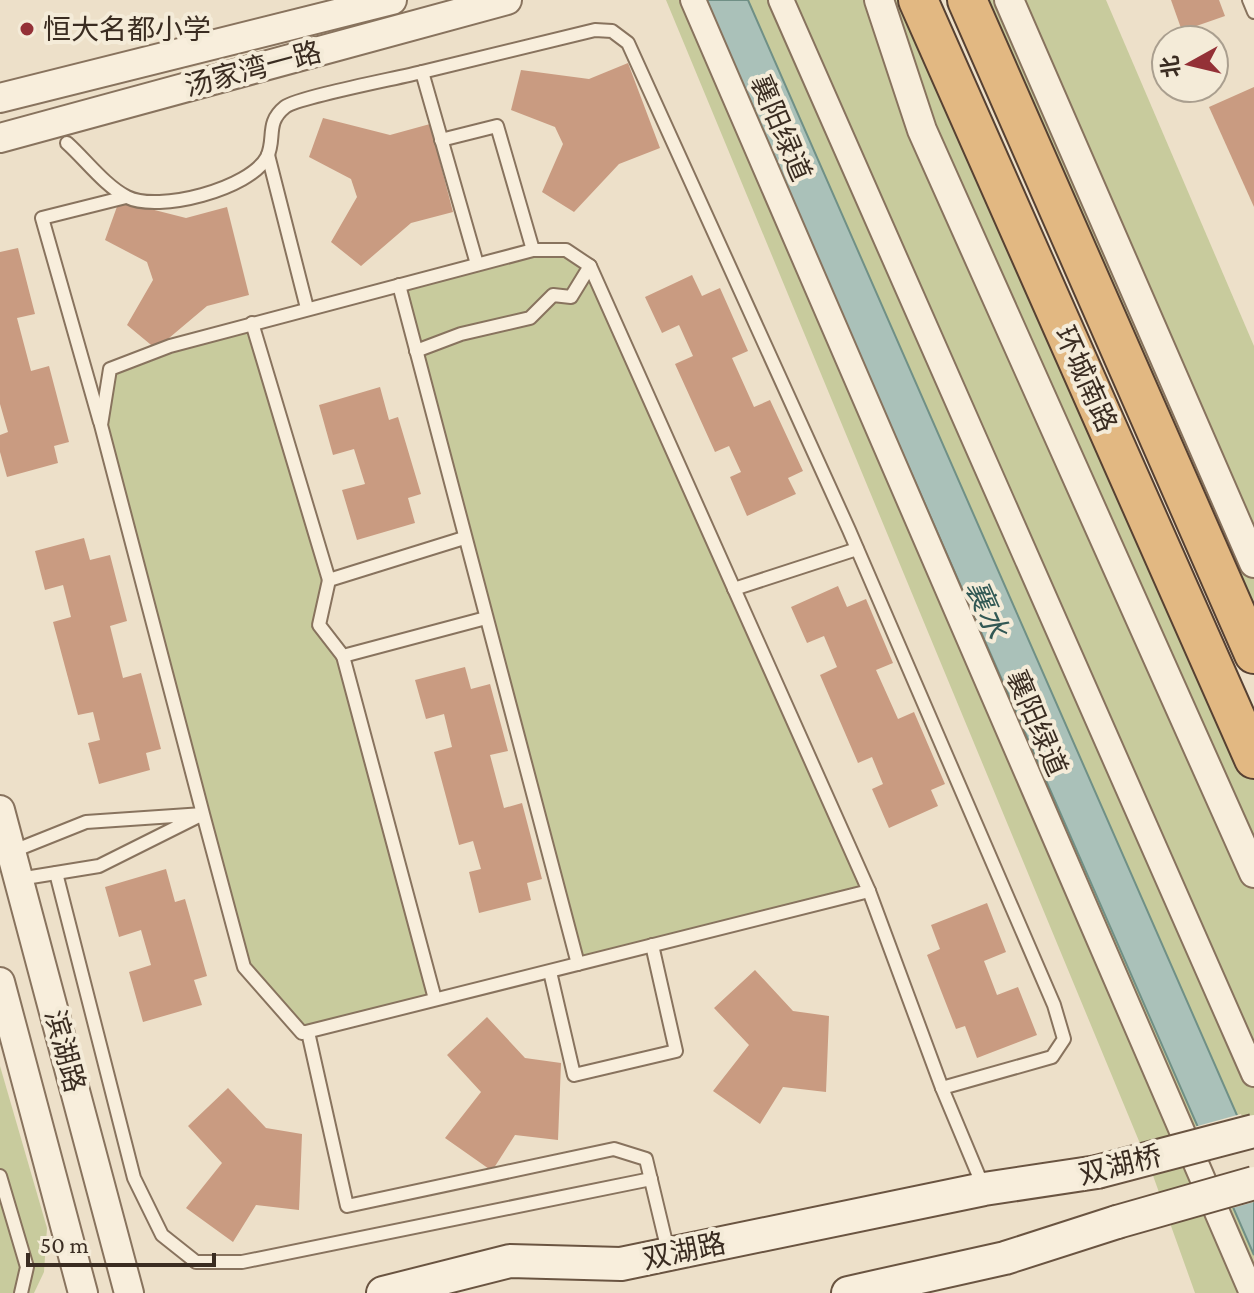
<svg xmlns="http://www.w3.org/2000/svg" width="1254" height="1293" font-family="'Crimson Pro','Noto Sans SC',serif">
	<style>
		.green { fill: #c8cb9d }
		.water { fill: #aac1b9; stroke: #709086; stroke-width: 2 }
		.pier { fill: #ede0c9 }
		.building { fill: #c99b81 }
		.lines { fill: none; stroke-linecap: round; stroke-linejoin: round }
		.service-casing { stroke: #88735e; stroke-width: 16 }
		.minor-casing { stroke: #88735e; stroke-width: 28 }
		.tertiary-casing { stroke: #88735e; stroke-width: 32 }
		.secondary-casing { stroke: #6a5441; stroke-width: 36 }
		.trunk-casing { stroke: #574132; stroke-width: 42 }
		.service { stroke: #f8eedc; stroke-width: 12 }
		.minor { stroke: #f8eedc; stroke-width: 24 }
		.tertiary { stroke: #f8eedc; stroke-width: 28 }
		.secondary { stroke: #f8eedc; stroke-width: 32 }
		.trunk { stroke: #e2b882; stroke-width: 38 }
		.secondary-bridge-casing { stroke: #6a5441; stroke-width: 36; stroke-linecap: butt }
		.secondary-bridge { stroke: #f8eedc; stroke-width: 32 }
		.poi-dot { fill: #943137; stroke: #f4ebd8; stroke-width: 3 }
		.labels { text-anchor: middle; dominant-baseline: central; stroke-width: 8; stroke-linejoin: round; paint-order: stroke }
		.poi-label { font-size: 28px; fill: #3a2c21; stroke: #f4ebd8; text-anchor: start }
		.street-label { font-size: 28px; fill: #3a2c21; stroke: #f4ebd8 }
		.water-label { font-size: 30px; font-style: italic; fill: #315854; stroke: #f4ebd8 }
	</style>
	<rect width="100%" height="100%" fill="#ede0c9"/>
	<g class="green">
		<path d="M666,0H918L1254,759V1137L1159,1169L1254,1155V1293H1195L1151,1170Z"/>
		<path d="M967,0H1106L1254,346V654Z"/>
		<path d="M533,250H566L587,270L869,891L578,964L399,285Z"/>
		<path d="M255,332L329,580L319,625L343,656L435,999L302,1033L244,967L101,425L110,369L170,346Z"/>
		<path d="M0,1066L47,1228L44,1272L34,1293H0Z"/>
	</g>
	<path class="water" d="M704,0H748L1254,1154V1255Z"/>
	<path class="pier" d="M1241,1114L1254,1144V1202L1229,1209L1194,1127Z"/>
	<g class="building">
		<path d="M1171,0H1219L1225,16L1182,31Z"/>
		<path d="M628,63L660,148L619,164L574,212L542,192L563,144L555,127L511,110L521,70L589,79Z"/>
		<path d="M1254,87V207L1209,107Z"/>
		<path d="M323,118L390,135L430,124L453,212L411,223L361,266L331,242L357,197L351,179L309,157Z"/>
		<path d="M119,201L186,218L227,207L249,295L207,306L156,349L127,325L153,280L147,262L105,240Z"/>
		<path d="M18,248L35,314L17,318L31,371L49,366L69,442L54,446L58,463L7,477L0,452V435L8,432L0,404V252Z"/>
		<path d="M692,275L702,296L720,288L748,351L732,358L754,407L770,400L803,471L788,478L796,494L747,516L730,477L741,472L729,446L715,452L675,364L693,356L679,325L662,333L645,297Z"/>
		<path d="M380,387L389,420L398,417L421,494L408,498L415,523L357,540L342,490L365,484L354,449L333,455L319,405Z"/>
		<path d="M84,538L90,560L110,555L127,621L110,626L123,678L141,673L161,749L146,753L150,770L99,784L88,743L100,740L93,712L78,715L53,622L71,617L63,585L45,590L35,551Z"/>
		<path d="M838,586L847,607L866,599L893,663L876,670L898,719L914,712L945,784L931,790L938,806L889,828L872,789L883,784L872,757L858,763L820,675L837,667L824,636L807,643L791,607Z"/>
		<path d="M465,667L471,689L490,684L508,751L490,755L504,808L522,803L542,879L527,883L531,900L479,913L469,872L481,869L473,841L459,845L434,752L452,747L444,714L426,719L415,680Z"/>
		<path d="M166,869L175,902L185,899L207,976L194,980L202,1005L143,1022L129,972L151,965L141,930L119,937L105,887Z"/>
		<path d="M987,903L1006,952L984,961L997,995L1018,987L1037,1035L977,1058L965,1026L956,1029L927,955L940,949L931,925Z"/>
		<path d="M755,970L793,1011L829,1016L826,1092L783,1087L760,1124L713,1091L749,1045L714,1008Z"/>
		<path d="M487,1017L525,1058L561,1063L558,1140L515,1135L492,1171L445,1138L481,1092L447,1055Z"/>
		<path d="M228,1088L266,1128L302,1134L299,1210L256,1205L233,1242L186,1208L222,1163L188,1126Z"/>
	</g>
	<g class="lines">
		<defs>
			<g id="service">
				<path d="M1249,0L1254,12"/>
				<path d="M422,72L595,30L612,31L628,43L849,530L1054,1005L1064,1039L1052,1057L942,1088L983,1186"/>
				<path d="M441,140L497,126L533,250"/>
				<path d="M67,143C85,159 105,186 127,197C158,213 250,189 267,157C276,138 265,123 285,107C298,97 399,78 422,72L477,264"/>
				<path d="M268,155L307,308"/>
				<path d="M399,285L578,964"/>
				<path d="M252,323L329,580"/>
				<path d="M416,351L461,334L530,318L553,295L571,297L590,266"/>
				<path d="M100,422L42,218L126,197"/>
				<path d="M464,538L329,580L319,625L343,656L486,618"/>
				<path d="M734,589L857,549"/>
				<path d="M343,656L435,999"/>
				<path d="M11,852L86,822L203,814L244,967L302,1033L869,891L590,266L566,250H533L170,346L110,369L101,425L203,814L99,866L19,879"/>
				<path d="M56,873L134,1178L162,1235L196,1262H242L651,1179"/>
				<path d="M869,891L942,1088"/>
				<path d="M551,976L574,1075L676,1051L652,945"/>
				<path d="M308,1032L347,1206L614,1149L646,1159L668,1251"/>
				<path d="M0,1176L27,1267L21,1293"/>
			</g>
			<g id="minor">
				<path d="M693,0L1252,1293"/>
				<path d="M781,0L1254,1074"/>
			</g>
			<g id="tertiary">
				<path d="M879,0L922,130L1254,873"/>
				<path d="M1009,0L1254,563"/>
				<path d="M0,98L392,0"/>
				<path d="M0,138L507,0"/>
				<path d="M0,810L129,1293"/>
				<path d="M0,982L83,1293"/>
			</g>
			<g id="secondary">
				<path d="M383,1293L510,1261L621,1264L984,1189L1097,1172"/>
				<path d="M848,1293L1005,1258L1117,1222"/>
			</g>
			<g id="trunk">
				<path d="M918,0L1254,759"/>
				<path d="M967,0L1254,654"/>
			</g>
		</defs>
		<use href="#service" class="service-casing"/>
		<use href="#minor" class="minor-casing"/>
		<use href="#tertiary" class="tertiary-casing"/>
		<use href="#secondary" class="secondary-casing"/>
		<use href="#trunk" class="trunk-casing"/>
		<use href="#service" class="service"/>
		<use href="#minor" class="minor"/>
		<use href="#tertiary" class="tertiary"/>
		<use href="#secondary" class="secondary"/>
		<use href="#trunk" class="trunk"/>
		<defs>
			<g id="secondary-bridge">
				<path d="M1097,1172L1254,1131"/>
				<path d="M1117,1222L1254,1183"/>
			</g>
		</defs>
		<use href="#secondary-bridge" class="secondary-bridge-casing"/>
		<use href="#secondary-bridge" class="secondary-bridge"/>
	</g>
	<circle class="poi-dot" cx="27" cy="29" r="8"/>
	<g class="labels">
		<g class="poi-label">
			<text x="43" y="29">恒大名都小学</text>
		</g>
		<g class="street-label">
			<text transform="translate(253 69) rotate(-15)">汤家湾一路</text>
			<text transform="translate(781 128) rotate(67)">襄阳绿道</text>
			<text transform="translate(1086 379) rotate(66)">环城南路</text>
			<text transform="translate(1037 723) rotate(67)">襄阳绿道</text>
			<text transform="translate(65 1051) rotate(75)">滨湖路</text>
			<text transform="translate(1120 1165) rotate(-14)">双湖桥</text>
			<text transform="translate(684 1251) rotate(-12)">双湖路</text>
		</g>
		<g class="water-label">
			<text transform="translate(987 609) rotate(66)">襄水</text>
		</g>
	</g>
	<g transform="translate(1190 64) rotate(262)"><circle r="38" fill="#f4ebd8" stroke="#aa9f8f" stroke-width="2"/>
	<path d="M0-6L14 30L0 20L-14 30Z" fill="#943137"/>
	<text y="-12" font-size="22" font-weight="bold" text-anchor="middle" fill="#3a2c21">北</text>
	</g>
	<path d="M28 1253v12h186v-12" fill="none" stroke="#3a2c21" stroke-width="4"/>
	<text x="40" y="1253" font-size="24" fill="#3a2c21" stroke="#f4ebd8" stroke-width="6" paint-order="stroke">50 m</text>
</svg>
